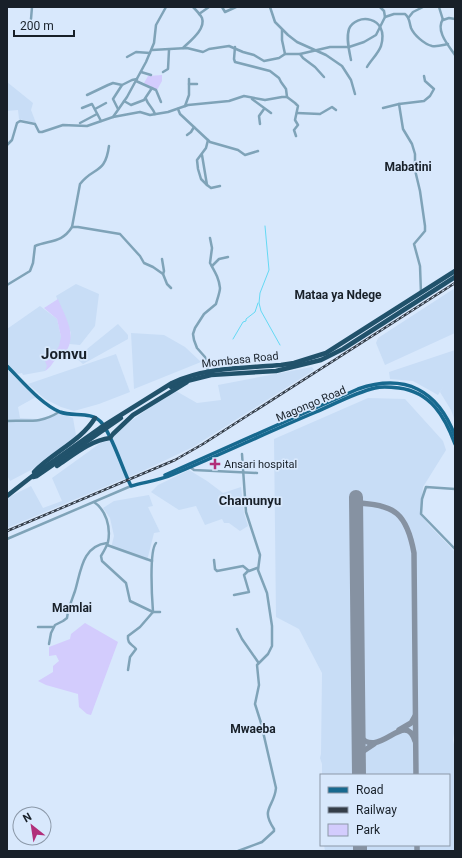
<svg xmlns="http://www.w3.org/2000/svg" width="462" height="858" font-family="Roboto,sans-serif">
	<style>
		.built { fill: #c8ddf6 }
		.green { fill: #d3ccfd }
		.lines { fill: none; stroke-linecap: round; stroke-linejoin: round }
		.stream { stroke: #64d9f4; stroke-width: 1 }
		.taxiway { stroke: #8692a2; stroke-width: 5.5 }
		.runway { stroke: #8692a2; stroke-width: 14 }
		.minor { stroke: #7fa3b8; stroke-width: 2.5 }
		.major { stroke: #17698f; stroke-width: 3.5 }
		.highway { stroke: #21526b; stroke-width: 4.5 }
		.rail-casing { stroke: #343d48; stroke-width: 2.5 }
		.rail { stroke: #d8e8fc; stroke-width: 1; stroke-dasharray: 3; stroke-linecap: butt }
		.poi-dot { fill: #b12f7a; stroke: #d8e8fc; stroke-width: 1.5 }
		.labels { text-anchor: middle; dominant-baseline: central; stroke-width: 3.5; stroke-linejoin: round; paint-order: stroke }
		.street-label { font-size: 11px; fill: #182029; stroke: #d8e8fc }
		.poi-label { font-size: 11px; fill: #182029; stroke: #d8e8fc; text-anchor: start }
		.neighbourhood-label { font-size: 12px; font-weight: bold; fill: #182029; stroke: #d8e8fc }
		.quarter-label { font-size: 13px; font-weight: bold; fill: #182029; stroke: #d8e8fc }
		.district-label { font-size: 15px; font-weight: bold; fill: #182029; stroke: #d8e8fc }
	</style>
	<rect width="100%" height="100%" fill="#d8e8fc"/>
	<g class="built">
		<path d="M7,82L33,103L31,110L36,123L19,119L18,110L7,111Z"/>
		<path d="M76,284L99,294L95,326L80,345L69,344L71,333L56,296Z"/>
		<path d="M455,288V333L385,365L376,343L378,338Z"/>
		<path d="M40,306L57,319L61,337V343L45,371L23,375L22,373L17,374L7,363V329Z"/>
		<path d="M118,324L128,335V339L83,364L76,358Z"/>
		<path d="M131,333L164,335L185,347L201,362L134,389Z"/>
		<path d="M455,350V421L451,410L440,392L444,385L438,395L413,381L390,379L389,372Z"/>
		<path d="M116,354L130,392L99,404L74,411L61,407L45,399L28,384Z"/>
		<path d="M312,367L314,370L193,447L145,470L7,528V498L31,486L43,508L62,501L52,478L149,408L162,396L176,391L197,403L221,400L218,385Z"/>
		<path d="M7,370L36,397L18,407L20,418L38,419L59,413L73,418L77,441L50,460L10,481L7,475Z"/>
		<path d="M368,398L405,399L443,441L446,450L423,487L420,513L428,524L455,552V727L453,740L455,749V851H325L324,845H449V775H322V764L320,758L321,754L322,673L299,629L276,617L274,439Z"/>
		<path d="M189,470L207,481L223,493L241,487L244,513L248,526L240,531L229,523H224L222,519L205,525L196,506L179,510L151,492L158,485Z"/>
		<path d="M149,495L153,506L148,507L160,532L154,533L147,561L111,548L114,536L110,518L103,508L114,501Z"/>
	</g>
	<g class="green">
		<path d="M162,75V81L157,90L144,83L148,76Z"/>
		<path d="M58,299C64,315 77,333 67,350C64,354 59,357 55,360C52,364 50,368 45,371L47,366L45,361L52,358L59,346L61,337L57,319L44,308Z"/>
		<path d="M85,623L118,642L91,715L87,714L79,707L78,694L46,685L38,681L53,672V666L59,661L56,655L49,656V647L70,639L71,634Z"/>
	</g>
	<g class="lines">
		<g class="stream">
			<path d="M265,226L269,270L260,293L259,303L261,311L280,345"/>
			<path d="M233,339L243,322L246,321V319L255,312L258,303"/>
		</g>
		<g class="taxiway">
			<path d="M356,503C395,504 407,514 414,553L416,775"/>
			<path d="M399,730L411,723L415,716"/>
			<path d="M359,735C378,762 405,708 415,741"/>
			<path d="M359,759L362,752L374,744"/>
			<path d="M417,845V851"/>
		</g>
		<g class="runway">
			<path d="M356,497L359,775"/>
			<path d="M360,845V851"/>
		</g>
		<g class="minor">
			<path d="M222,7L225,12L236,7"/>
			<path d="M270,7L275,22L288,35L297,42L326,55L342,66L351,80L355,94"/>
			<path d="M439,7L443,20L449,18L455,19"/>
			<path d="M199,14L209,7"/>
			<path d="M385,17L394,14H405C410,18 409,22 411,28C414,35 424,44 432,46C437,47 443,45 448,44"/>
			<path d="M409,17L413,12L423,7"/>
			<path d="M31,19L32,7"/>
			<path d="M443,19C435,31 449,46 455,55"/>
			<path d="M282,30V40L285,54"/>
			<path d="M235,47L234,59L235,62L270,71L279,78L281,82L286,89L287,97"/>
			<path d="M183,48C190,41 206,29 202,18C200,14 196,10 193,7"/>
			<path d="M152,50L187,48L203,52L209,49L229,46L243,52L254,55L264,61L279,58L285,54H300L330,47H349L364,42L376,35L385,17L384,11L380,7"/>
			<path d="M300,54L303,58L315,67L324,77"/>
			<path d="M127,57L136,52L150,53"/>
			<path d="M351,60C349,50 346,38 349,29C355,13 390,15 381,46C378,54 371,60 367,67"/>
			<path d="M141,72L151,75"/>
			<path d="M163,72L168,69L169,50"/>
			<path d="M136,81L156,90L161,102"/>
			<path d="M189,84H197"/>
			<path d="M87,95L108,85L113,83L122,85L132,80L137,79"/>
			<path d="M146,99C148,105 153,108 155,114"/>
			<path d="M252,99L271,113"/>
			<path d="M124,101L131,105L144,100L152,88"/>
			<path d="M399,104L403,129L412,144L415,154V170L420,191L425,226V231L414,244L420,266L421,293"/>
			<path d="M185,106L189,95V79"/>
			<path d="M82,108L92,104L101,121"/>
			<path d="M383,108L399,104L424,101L430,96L434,89L425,81L424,76"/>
			<path d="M95,109L106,103"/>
			<path d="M118,109L113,99L122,85"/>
			<path d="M178,109L180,114L210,142L238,150L245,155L258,151"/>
			<path d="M297,113L320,114L332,107L336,110"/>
			<path d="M113,117L127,97L146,62L154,43L156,25L166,7"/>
			<path d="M80,123L97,114"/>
			<path d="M260,124L259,116L264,109"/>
			<path d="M187,135L191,132L194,127"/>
			<path d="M208,140L206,148L197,160L198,169L201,179L207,185L211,188L220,186"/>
			<path d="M7,145L12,140L17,123L20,121L35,124L39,132H42L63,125L87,126L113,117L140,112L150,115L168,112L188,105L229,101L244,96L265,100L282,97H287L295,103L298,106L295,120L298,125L294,130L296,136"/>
			<path d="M202,155L207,185"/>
			<path d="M72,227L80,184C94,166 105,175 109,146"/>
			<path d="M162,259L164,271L163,274"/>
			<path d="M212,266L219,259L228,257"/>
			<path d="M7,285L30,271L33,263L35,246C50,240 62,243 72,227H78L120,234L140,256L144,263L153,267L163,274L167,284L171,288"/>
			<path d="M208,371L205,357L197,348L194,340L193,334L195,328L204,314L216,304C217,300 220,292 220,288C219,278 215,272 210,263L212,248L210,238"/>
			<path d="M7,421C28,420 40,424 59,412"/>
			<path d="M190,467L194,470L257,473"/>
			<path d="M455,489L426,487L422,499L421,514L455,549"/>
			<path d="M94,502C106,510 111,527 108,542C107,546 104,551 101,556L102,561L126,583L130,601L153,612H160"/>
			<path d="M7,539L131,486"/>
			<path d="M107,545L152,561"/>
			<path d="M214,560L215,569L217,571L243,566L249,571L257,568"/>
			<path d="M234,595L249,592L244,575L248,571"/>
			<path d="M38,627H53"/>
			<path d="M237,629L242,639L258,662"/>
			<path d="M49,644L51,633L55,625L63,621L67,618C68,608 72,600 75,591C81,571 82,546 107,543"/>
			<path d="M128,670L130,657L136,649C132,644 127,644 128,636L140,627L153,612C152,599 149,551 156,543"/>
			<path d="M238,851L262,842L274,831V829C260,808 274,808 276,788L261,723L255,704L259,685L257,665L268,654L272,646V626L267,593L258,570L260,555L246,512L242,454"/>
		</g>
		<g class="major">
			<path d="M7,366C22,381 41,404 60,412C73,417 91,411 101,422C113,436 122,469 131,486C145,482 161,480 174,474C222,454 268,432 316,412C335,404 354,393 375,388C382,386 391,387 399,388C431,392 445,417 455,444"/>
			<path d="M165,475L358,389C405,373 438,390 455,436"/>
		</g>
		<g class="highway">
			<path d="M171,387L183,382L211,375L276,371L321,360L343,349L455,277"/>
			<path d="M57,466C72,456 91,440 110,438L113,434L133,415L187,382"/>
			<path d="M34,472C53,452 81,441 95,418"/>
			<path d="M33,477L37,476L121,418"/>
			<path d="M7,496L35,474L100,428L172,383C206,367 245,368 281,365L294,363L326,353L455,271"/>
		</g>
		<defs>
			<path id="rail" d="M7,531L175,460L203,444L455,283"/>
		</defs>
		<use href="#rail" class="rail-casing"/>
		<use href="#rail" class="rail"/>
	</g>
	<path class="poi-dot" d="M213 458h4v4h4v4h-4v4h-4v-4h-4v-4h4z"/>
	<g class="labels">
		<g class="street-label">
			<text transform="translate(240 360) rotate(-6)">Mombasa Road</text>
			<text transform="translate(311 404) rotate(-23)">Magongo Road</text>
		</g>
		<g class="poi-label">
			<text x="224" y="464">Ansari hospital</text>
		</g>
		<g class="neighbourhood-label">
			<text x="408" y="167">Mabatini</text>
			<text x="338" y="295">Mataa ya Ndege</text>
			<text x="72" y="608">Mamlai</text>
			<text x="253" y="729">Mwaeba</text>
		</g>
		<g class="quarter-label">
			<text x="250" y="500">Chamunyu</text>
		</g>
		<g class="district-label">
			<text x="64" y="354">Jomvu</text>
		</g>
	</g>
	<rect width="462" height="858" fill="none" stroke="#182029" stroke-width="16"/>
	<rect x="320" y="774" width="130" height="72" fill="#d8e8fc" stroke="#8b98a8"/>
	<rect x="328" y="787" width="20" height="6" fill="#17698f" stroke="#8b98a8"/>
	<text x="356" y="794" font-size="12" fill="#182029">Road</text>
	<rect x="328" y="807" width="20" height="6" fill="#343d48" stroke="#8b98a8"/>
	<text x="356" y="814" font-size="12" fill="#182029">Railway</text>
	<rect x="328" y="824" width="20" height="12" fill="#d3ccfd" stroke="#8b98a8"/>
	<text x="356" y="834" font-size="12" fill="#182029">Park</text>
	<g transform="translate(32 826) rotate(330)"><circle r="19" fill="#d8e8fc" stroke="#8b98a8"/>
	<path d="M0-3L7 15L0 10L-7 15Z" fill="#b12f7a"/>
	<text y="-6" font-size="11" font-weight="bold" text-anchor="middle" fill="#182029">N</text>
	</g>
	<path d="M14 30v6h60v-6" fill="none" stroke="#182029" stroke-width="2"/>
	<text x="20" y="30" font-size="12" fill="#182029" stroke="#d8e8fc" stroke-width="3" paint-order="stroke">200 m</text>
</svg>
